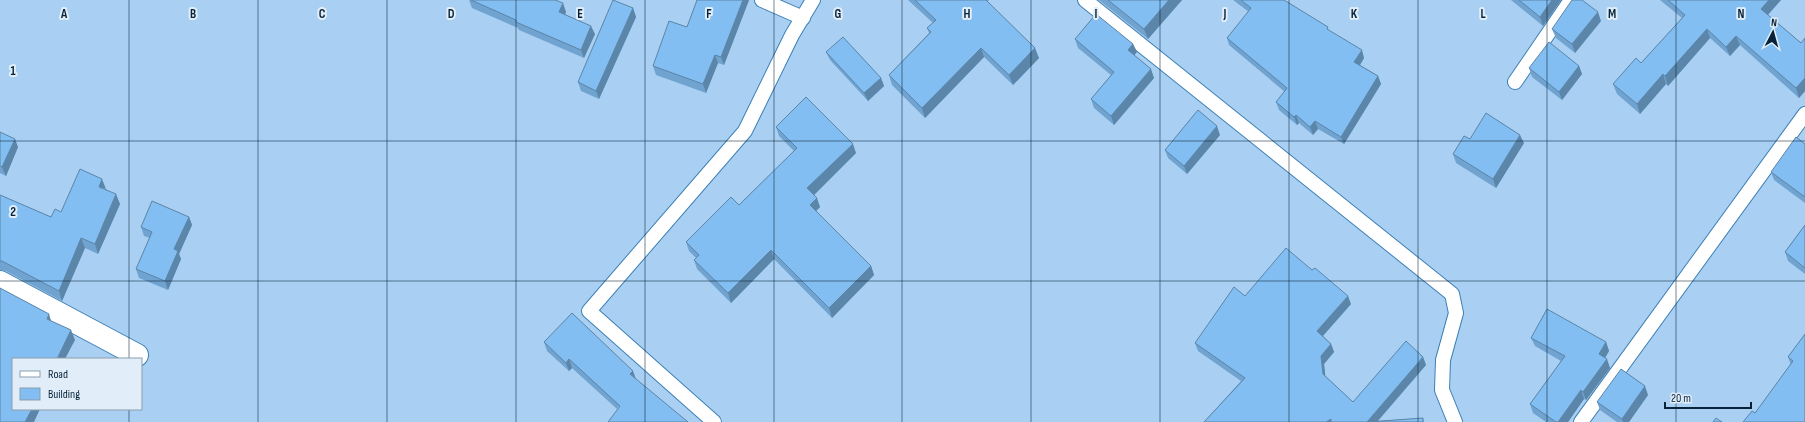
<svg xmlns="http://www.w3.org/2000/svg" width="1805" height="422" font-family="'Sofia Sans Condensed',sans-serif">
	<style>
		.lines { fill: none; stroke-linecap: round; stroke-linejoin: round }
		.lane-casing { stroke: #3d80b5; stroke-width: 16 }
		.street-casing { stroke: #3d80b5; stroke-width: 24 }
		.lane { stroke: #fff; stroke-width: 14 }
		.street { stroke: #fff; stroke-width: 22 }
		.wall { fill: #70a3cf }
		.shaded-wall { fill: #5b85a9 }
		.building { fill: #82bef1; stroke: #5b85a9 }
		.grid { fill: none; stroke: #072339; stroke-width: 1; stroke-opacity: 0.55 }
		.grid-label { font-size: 13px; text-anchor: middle; font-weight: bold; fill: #072339; stroke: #e1eefa; stroke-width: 4; stroke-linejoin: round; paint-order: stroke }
	</style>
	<rect width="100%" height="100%" fill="#a9d0f3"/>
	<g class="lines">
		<defs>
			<g id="lane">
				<path d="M762,0L803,18"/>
				<path d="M1085,0L1452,294L1456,313L1443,360L1442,390L1455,422"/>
				<path d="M1515,82L1571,0"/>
				<path d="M714,422L589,311L745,131L792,35L813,0"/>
				<path d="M1581,422L1805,114"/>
			</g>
			<path id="street" d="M0,282L137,355"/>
		</defs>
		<use href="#lane" class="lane-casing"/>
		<use href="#street" class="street-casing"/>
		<use href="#lane" class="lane"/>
		<use href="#street" class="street"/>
	</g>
	<g class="wall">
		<path d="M469,0H555L566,12L565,14L595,34L584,58L519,30L518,28L472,8Z"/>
		<path d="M697,0H749L724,65L718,63L706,93L656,75L653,66L687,27Z"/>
		<path d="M908,0H989L987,2L1039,58L1013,85L984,57L925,118L892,85L889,75L929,33L927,28L933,23Z"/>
		<path d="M1099,0H1182L1148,39Z"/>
		<path d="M1233,0H1284L1330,31L1364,58L1360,65L1378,76L1381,84L1344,144L1318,129L1313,135L1299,123L1297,125L1279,110L1276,102L1285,92L1229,45L1227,38L1249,12Z"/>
		<path d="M1511,0H1561L1543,26Z"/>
		<path d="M1660,0H1781L1768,15L1801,43L1805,38V91L1799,98L1740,45L1730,56L1710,38L1668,86L1666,84L1640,114L1617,94L1613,84L1641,63L1682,18Z"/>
		<path d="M633,8L636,17L599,99L581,91L578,82Z"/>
		<path d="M1601,21L1575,53L1556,38L1552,29Z"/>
		<path d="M1075,39L1133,44L1137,52L1134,55L1154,78L1114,125L1094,108L1091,99L1111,75L1078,48Z"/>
		<path d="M826,52L881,78L884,86L868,101L830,60Z"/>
		<path d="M1579,66L1582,74L1562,100L1532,77L1529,68Z"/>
		<path d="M776,127L856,153L814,195L820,207L816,211L871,266L874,275L832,318L774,259L731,303L697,269L694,260L696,258L689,251L686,242L739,205L794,151L779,136Z"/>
		<path d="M0,132L18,147L6,176L0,173Z"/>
		<path d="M1220,135L1187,174L1168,158L1165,150Z"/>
		<path d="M1470,139L1524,143L1496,188L1456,163L1453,154Z"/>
		<path d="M1805,144V203L1774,180L1771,172Z"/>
		<path d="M106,189L120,204L98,254L85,248L62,301L6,271L0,270V195L51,217Z"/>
		<path d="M189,217L192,225L179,254L181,259L168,290L139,278L136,269L150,238L144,236L141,227Z"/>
		<path d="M1805,225V274L1788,261L1785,252Z"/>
		<path d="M1245,296L1351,304L1323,336L1331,344L1334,352L1324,364L1325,376L1353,402L1423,357L1426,365L1377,421L1423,418L1424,422H1204L1241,381L1198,351L1195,343Z"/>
		<path d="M1805,334V422H1743L1755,413L1791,365L1788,357Z"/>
		<path d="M1531,338L1606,342L1609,351L1605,358L1610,368L1586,400L1584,399L1568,422H1546L1533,413L1530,404L1561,361L1535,346Z"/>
		<path d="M544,342L636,379L617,409L572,368L569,371L547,351Z"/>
		<path d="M1648,395L1629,422H1617L1600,410L1597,402Z"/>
	</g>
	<g class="shaded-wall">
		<path d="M743,0H749L724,65L721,57Z"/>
		<path d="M1169,0H1182L1148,39L1144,29Z"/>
		<path d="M1552,0H1561L1543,26L1540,17Z"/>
		<path d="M1769,0H1781L1764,19L1761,9Z"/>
		<path d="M563,3L566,12L562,21L559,12Z"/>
		<path d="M633,8L636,17L599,99L596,91Z"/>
		<path d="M1598,12L1601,21L1575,53L1572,44Z"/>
		<path d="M591,26L595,34L584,58L581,50Z"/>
		<path d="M1707,29L1710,38L1668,86L1665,76Z"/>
		<path d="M1736,36L1740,45L1730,56L1726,47Z"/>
		<path d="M1133,44L1137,52L1131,59L1128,50Z"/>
		<path d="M981,48L984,57L925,118L922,108Z"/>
		<path d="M1035,48L1039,58L1013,85L1009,75Z"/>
		<path d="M1362,50L1364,58L1357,70L1354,62Z"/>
		<path d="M715,55L718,63L706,93L703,84Z"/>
		<path d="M1579,66L1582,74L1562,100L1559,92Z"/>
		<path d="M1151,69L1154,78L1114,125L1111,116Z"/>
		<path d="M1663,74L1666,84L1640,114L1637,104Z"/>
		<path d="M1378,76L1381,84L1344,144L1341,137Z"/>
		<path d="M881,78L884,86L868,101L864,93Z"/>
		<path d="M1805,78V91L1799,98L1796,88Z"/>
		<path d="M1296,115L1299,123L1297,125L1294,117Z"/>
		<path d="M1315,121L1318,129L1313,135L1310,127Z"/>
		<path d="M1217,126L1220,135L1187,174L1184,166Z"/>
		<path d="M1520,135L1524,143L1496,188L1493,179Z"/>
		<path d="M15,139L18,147L6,176L2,167Z"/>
		<path d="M853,144L856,153L811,198L807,188Z"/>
		<path d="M102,179L106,189L99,187Z"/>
		<path d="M116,194L120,204L98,254L95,244Z"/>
		<path d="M817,198L820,207L813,214L810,205Z"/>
		<path d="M189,217L192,225L179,254L181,259L168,290L165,281L174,249Z"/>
		<path d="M81,238L85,248L62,301L59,291Z"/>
		<path d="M771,250L774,259L731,303L728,293Z"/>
		<path d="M871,266L874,275L832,318L829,308Z"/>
		<path d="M1348,296L1351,304L1320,339L1317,331Z"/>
		<path d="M49,314L52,324L47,319Z"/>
		<path d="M71,330L75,340L65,359H57Z"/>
		<path d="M1606,342L1609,351L1602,363L1599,354Z"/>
		<path d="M1331,344L1334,352L1324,364L1326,382L1323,374L1321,356Z"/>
		<path d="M1423,357L1426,365L1377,422H1367Z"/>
		<path d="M569,359L572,368L569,371L566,363Z"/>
		<path d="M1607,359L1610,368L1586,400L1583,392Z"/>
		<path d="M633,371L636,379L630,374Z"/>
		<path d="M1645,386L1648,395L1629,422H1623L1622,419Z"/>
		<path d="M1581,390L1584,399L1568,422H1558Z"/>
		<path d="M32,409H40L34,422H25Z"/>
		<path d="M1331,419L1332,422H1326Z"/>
	</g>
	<g class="building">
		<path d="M471,0H555L563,3L559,12L591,26L581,50L516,22V20Z"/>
		<path d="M613,0L633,8L596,91L578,82Z"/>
		<path d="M697,0H743L721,57L715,55L703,84L653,66L669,21L687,27Z"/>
		<path d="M915,0H986L1035,48L1009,75L981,48L922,108L889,75L931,32L927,28L936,20Z"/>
		<path d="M1108,0H1169L1144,29Z"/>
		<path d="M1241,0H1284L1328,27L1327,29L1362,50L1354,62L1378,76L1341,137L1315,121L1310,127L1296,115L1294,117L1276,102L1287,88L1227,38L1251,8Z"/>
		<path d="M1519,0H1552L1540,17Z"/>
		<path d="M1572,0H1582L1598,12L1572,44L1552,29Z"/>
		<path d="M1668,0H1769L1761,9L1801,43L1805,38V78L1796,88L1736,36L1726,47L1707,29L1665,76L1663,74L1637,104L1613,84L1636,58L1641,63L1685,15Z"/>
		<path d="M1096,14L1133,44L1128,50L1151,69L1111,116L1091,99L1114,72L1075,39Z"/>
		<path d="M843,37L881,78L864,93L826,52Z"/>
		<path d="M1549,42L1579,66L1559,92L1529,68Z"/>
		<path d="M806,97L853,144L807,188L817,198L810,205L871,266L829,308L771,250L728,293L694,260L699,255L686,242L731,197L739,205L797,148L776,127Z"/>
		<path d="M1198,110L1217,126L1184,166L1165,150Z"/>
		<path d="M1486,113L1520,135L1493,179L1453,154L1464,136L1470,139Z"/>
		<path d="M0,132L15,139L2,167L0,166Z"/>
		<path d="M1796,137L1805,144V197L1771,172Z"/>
		<path d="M80,169L102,179L99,187L116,194L95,244L81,238L59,291L2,261H0V195L51,217L55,209L61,212Z"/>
		<path d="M152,201L189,217L174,249L178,251L165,281L136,269L152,232L141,227Z"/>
		<path d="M1805,225V268L1785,252Z"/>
		<path d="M1286,248L1312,270L1315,268L1348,296L1317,331L1331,344L1321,356L1323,374L1353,402L1406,341L1423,357L1367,422H1331V419L1326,422H1204L1245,378L1195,343L1234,287L1245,296Z"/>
		<path d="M0,288L49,314L47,319L71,330L57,359H13V409H32L25,422H0Z"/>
		<path d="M1547,309L1606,342L1599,354L1607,359L1583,392L1581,390L1558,422H1556L1530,404L1565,356L1531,338Z"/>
		<path d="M572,313L633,371L630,374L688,422H608L620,406L569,359L566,363L544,342Z"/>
		<path d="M1805,334V422H1743L1752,411L1755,413L1793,361L1788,357Z"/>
		<path d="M1621,369L1645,386L1622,419L1597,402Z"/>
		<path d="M1423,418V422H1368Z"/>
		<path d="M1716,418L1722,422H1713Z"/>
	</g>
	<path class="grid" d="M129,0V359M258,0V422M387,0V422M516,0V422M645,0V422M774,0V422M902,0V422M1031,0V422M1160,0V422M1289,0V422M1418,0V422M1547,0V422M1676,0V422M0,141H1805M0,281H1805M129,409V422"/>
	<g class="grid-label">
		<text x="64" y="18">A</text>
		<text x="193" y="18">B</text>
		<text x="322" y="18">C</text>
		<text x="451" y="18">D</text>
		<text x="580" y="18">E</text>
		<text x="709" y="18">F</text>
		<text x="838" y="18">G</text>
		<text x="967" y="18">H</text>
		<text x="1096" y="18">I</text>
		<text x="1225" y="18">J</text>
		<text x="1354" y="18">K</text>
		<text x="1483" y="18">L</text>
		<text x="1612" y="18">M</text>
		<text x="1741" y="18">N</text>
		<text x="13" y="75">1</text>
		<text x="13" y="216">2</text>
	</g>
	<rect x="12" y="358" width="130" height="52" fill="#e1eefa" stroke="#8a9dad"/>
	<rect x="20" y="371" width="20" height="6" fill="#ffffff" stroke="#8a9dad"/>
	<text x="48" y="378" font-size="12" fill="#072339">Road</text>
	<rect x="20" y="388" width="20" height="12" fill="#82bef1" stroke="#8a9dad"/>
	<text x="48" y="398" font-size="12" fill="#072339">Building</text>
	<g transform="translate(1773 32) rotate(6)" stroke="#e1eefa" stroke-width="3" paint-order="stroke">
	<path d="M0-3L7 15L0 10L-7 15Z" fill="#072339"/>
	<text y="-6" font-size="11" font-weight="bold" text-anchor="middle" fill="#072339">N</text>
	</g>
	<path d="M1665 402v6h86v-6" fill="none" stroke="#072339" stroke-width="2"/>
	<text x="1671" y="402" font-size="12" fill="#072339" stroke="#e1eefa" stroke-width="3" paint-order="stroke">20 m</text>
</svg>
